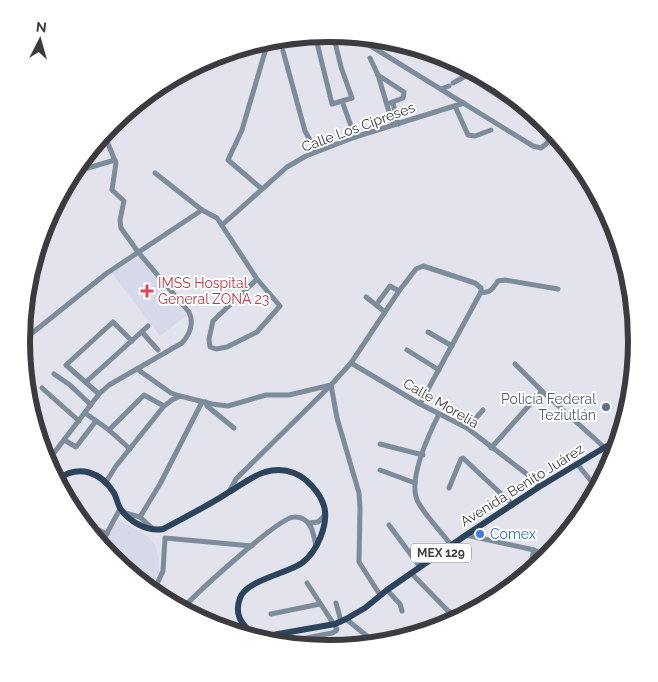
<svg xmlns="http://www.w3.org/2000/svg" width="658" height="682" font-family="Raleway,sans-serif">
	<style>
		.built { fill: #d6d9ea }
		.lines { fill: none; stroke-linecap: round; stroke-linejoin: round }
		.minor { stroke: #7d8c9a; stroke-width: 5 }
		.major { stroke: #2b445c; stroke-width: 6 }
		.health-dot { fill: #e0444e; stroke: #fff; stroke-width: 2 }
		.service-dot { fill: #5c6f8a; stroke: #fff; stroke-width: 2 }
		.shop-dot { fill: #3f7fe0; stroke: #fff; stroke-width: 2 }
		.labels { text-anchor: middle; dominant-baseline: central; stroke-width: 4; stroke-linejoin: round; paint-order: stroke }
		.shield { fill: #fff; stroke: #767679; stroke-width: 1 }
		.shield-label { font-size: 12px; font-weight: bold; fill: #3c3c40 }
		.street-label { font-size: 14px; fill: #3c3c40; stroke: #fff }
		.health-label { font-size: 14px; fill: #be3a42; stroke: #fff; text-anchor: start }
		.service-label { font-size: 14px; fill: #4e5e75; stroke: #fff; text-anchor: end }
		.shop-label { font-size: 14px; fill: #366cbe; stroke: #fff; text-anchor: start }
		.rim { fill: none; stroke: #3c3c40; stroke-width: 6 }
	</style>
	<rect width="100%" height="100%" fill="#e2e3ed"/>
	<g class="built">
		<path d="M137,256L187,315L160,336L112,273Z"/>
		<path d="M118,520L148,536L156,546L159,561V571L152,585L111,558L103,546Z"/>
	</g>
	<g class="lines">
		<g class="minor">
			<path d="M334,38L341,67L352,98L332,104L317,43Z"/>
			<path d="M361,40L533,146L541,148L547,143L552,132"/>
			<path d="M283,51L305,131L316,151"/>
			<path d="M370,58L378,75L393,125"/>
			<path d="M378,75L404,92L403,98L387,104"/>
			<path d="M468,76L506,101H512"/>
			<path d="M453,83L471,73"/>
			<path d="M441,89L449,86"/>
			<path d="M342,101L355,137"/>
			<path d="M393,103L398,124"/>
			<path d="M455,106L468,135L475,136L491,130"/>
			<path d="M81,170L115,160"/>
			<path d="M155,173L202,210L217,218L257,279L280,306L257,332L227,347L216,349L210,347L209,339L213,321L257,279"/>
			<path d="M262,189L228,160L242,130L267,45"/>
			<path d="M222,225L287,167L306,156L355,137L464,103"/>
			<path d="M481,292C490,294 493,288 498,281L505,280L558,289"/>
			<path d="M628,295L626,298L628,299"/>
			<path d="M366,297L385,312"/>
			<path d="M376,305L390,286L399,291"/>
			<path d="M142,332L158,350"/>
			<path d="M428,332L452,346"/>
			<path d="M21,342L107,273L202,210"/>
			<path d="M407,350L439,370"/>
			<path d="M351,363L420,404L467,428L528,475L539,487"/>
			<path d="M515,364L542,391L605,448"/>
			<path d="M137,369L171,393L180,396"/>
			<path d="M54,374L70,385L91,405"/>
			<path d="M86,382L148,326"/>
			<path d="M331,385L337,418L359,493L360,508L359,562L380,595"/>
			<path d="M42,388L79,421"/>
			<path d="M99,394L66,365L113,322L132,341"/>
			<path d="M206,402L207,406L234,428"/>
			<path d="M85,413L109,430L130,449"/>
			<path d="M439,414C429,434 407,481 418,502C427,518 441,531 451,545"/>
			<path d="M467,428L483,410"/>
			<path d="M109,430L144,395L164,406"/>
			<path d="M64,440L76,447L96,421"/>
			<path d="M380,444L423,455"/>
			<path d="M491,448L542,391"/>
			<path d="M47,462L99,394L109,385L182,343C190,334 194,323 189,312L138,252L121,228L120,220L124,201L112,190L116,163L104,134"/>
			<path d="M578,465L595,486"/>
			<path d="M380,470L415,483"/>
			<path d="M106,482L116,466L164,406L172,400L180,396L212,404L228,406L266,395H289L331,385"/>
			<path d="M449,488L461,459L463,458L513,505"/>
			<path d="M229,492L236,479L331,385L351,363L399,291L416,269L423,266L475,283L481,288V292L420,404"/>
			<path d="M125,513L140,517L152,528"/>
			<path d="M140,517L160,484L202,402"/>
			<path d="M309,523L318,522L325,515"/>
			<path d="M389,525L420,567"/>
			<path d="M90,526L107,534"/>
			<path d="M466,535L534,550L548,557"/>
			<path d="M101,544L120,509"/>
			<path d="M529,570L534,550"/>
			<path d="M411,573L456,619"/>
			<path d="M155,588L163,571L165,538L252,546"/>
			<path d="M387,590L400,604L402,611"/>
			<path d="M336,603L341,621"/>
			<path d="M184,607C197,593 279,517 294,517C311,516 314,534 316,547"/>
			<path d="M271,614L320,604"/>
			<path d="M346,619L372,640"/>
			<path d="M432,628L450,612"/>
			<path d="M291,641L332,633L336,631L337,629L307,583"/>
		</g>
		<g class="major">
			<path d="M58,479C79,464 101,472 114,493C117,498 117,503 120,508C128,521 147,532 163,529C185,517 208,506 229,492C241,485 252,476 265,472C276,469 284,469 294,473C307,478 320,493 324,506C329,524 317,552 302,563C286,574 247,580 240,598C234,614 241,624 253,634"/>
			<path d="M254,634L267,636L335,624L346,619L365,608L387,590L466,535L539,487L617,440"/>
		</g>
	</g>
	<path class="health-dot" d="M144.5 283.5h5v5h5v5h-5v5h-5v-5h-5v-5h5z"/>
	<circle class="service-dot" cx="606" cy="407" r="5"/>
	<circle class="shop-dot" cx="480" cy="534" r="5"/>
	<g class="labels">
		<rect class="shield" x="411" y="543.5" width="60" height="19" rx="4"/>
		<g class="shield-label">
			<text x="441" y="553">MEX 129</text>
		</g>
		<g class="street-label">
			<text transform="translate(358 127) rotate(-20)">Calle Los Cipreses</text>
			<text transform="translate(441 403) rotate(30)">Calle Morelia</text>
			<text transform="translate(522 485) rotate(-32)">Avenida Benito Juárez</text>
		</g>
		<g class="health-label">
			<text x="158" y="283">IMSS Hospital<tspan x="158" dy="16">General ZONA 23</tspan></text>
		</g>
		<g class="service-label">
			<text x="596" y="399">Policía Federal<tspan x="596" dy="16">Teziutlán</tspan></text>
		</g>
		<g class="shop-label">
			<text x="490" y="534">Comex</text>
		</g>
	</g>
	<path d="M0 0H658V682H0ZM30 341a299 299 0 1 1 598 0a299 299 0 1 1-598 0Z" fill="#fff" fill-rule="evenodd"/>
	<path class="rim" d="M30 341a299 299 0 1 1 598 0a299 299 0 1 1-598 0Z"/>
	<g transform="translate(40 40) rotate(6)" stroke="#ffffff" stroke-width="4" paint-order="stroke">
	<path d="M0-4L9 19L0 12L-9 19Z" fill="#3c3c40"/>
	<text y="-8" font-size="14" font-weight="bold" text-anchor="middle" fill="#3c3c40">N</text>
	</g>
</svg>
